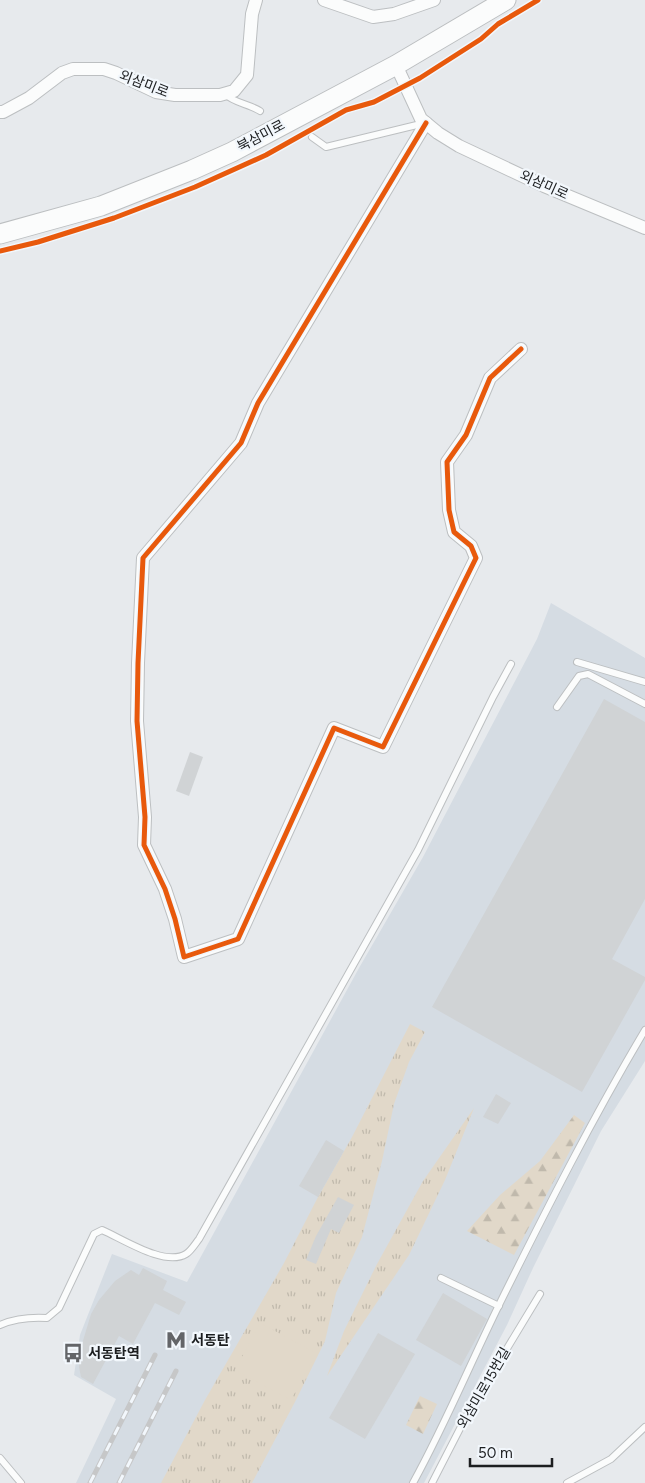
<svg xmlns="http://www.w3.org/2000/svg" width="645" height="1483" font-family="Figtree,'Noto Sans KR',sans-serif">
	<style>
		.built { fill: #d5dce3 }
		.grass { fill: url(#grass-tufts) }
		.forest { fill: url(#forest-firs) }
		.park { fill: #e1d8c9 }
		.building { fill: #d0d3d5 }
		.lines { fill: none; stroke-linecap: round; stroke-linejoin: round }
		.lane-casing { stroke: #bcbfc1; stroke-width: 8 }
		.street-casing { stroke: #bcbfc1; stroke-width: 14 }
		.secondary-casing { stroke: #bcbfc1; stroke-width: 21 }
		.lane { stroke: #fbfcfc; stroke-width: 6 }
		.street { stroke: #fbfcfc; stroke-width: 12 }
		.secondary { stroke: #fbfcfc; stroke-width: 19 }
		.rail-casing { stroke: #c6c7c8; stroke-width: 5 }
		.rail { stroke: #f2f7fc; stroke-width: 3; stroke-dasharray: 9; stroke-linecap: butt }
		.cycleway-casing { stroke: #f2f7fc; stroke-width: 8 }
		.cycleway { stroke: #e8590c; stroke-width: 5 }
		.labels { text-anchor: middle; dominant-baseline: central; stroke-width: 4.5; stroke-linejoin: round; paint-order: stroke }
		.street-label { font-size: 14px; fill: #1c1e20; stroke: #f2f7fc }
		.poi-label { font-size: 14px; font-weight: bold; fill: #1c1e20; stroke: #f2f7fc; text-anchor: start }
	</style>
	<defs>
		<pattern id="grass-tufts" width="24" height="20" patternUnits="userSpaceOnUse" patternTransform="scale(1.25)"><rect width="24" height="20" fill="#e1d8c9"/><path d="M3 7l-1-3M5 7V3M7 7l1-3M15 17l-1-3M17 17v-4M19 17l1-3" fill="none" stroke="#c0b9ac"/></pattern>
		<pattern id="forest-firs" width="22" height="20" patternUnits="userSpaceOnUse" patternTransform="scale(1.25)"><rect width="22" height="20" fill="#e1d8c9"/><path d="M5 1l3.5 6h-7zM16 11l3.5 6h-7z" fill="#c0b9ac"/></pattern>
	</defs>
	<rect width="100%" height="100%" fill="#e7eaed"/>
	<path class="built" d="M551,603L645,658V1061L601,1131L533,1268L507,1325L424,1483H76L116,1399L74,1375L80,1335L112,1254L187,1282L359,968L423,857L537,639Z"/>
	<g class="grass">
		<path d="M410,1024L425,1032L409,1062L394,1104L382,1161L362,1237L336,1293L325,1341L296,1400L252,1483H161L205,1400L284,1263L318,1197L352,1137Z"/>
		<path d="M474,1108L445,1180L409,1255L327,1376L344,1331L377,1264L423,1181Z"/>
	</g>
	<g class="forest">
		<path d="M574,1115L585,1123L514,1255L467,1231L500,1195L540,1161Z"/>
		<path d="M420,1396L437,1404L423,1434L406,1425Z"/>
	</g>
	<path class="park" d="M260,1323L316,1353L291,1400L235,1370Z"/>
	<g class="building">
		<path d="M604,699L645,722V899L612,959L645,977V980L582,1092L432,1007Z"/>
		<path d="M190,752L203,757L189,796L176,791Z"/>
		<path d="M496,1094L511,1103L498,1124L483,1117Z"/>
		<path d="M326,1140L344,1151L318,1197L299,1186Z"/>
		<path d="M338,1197L354,1205L339,1233L331,1229L316,1264L306,1260L316,1236Z"/>
		<path d="M143,1268L167,1281L163,1290L186,1302L179,1315L155,1303L133,1344L119,1336L93,1384L81,1377L79,1367L82,1344L91,1314L99,1300L115,1281L131,1270L139,1275Z"/>
		<path d="M443,1293L487,1319L461,1366L416,1340Z"/>
		<path d="M378,1333L415,1354L365,1439L329,1418Z"/>
	</g>
	<g class="lines">
		<defs>
			<g id="lane">
				<path d="M225,94C234,103 249,104 260,111"/>
				<path d="M312,137L326,147L425,123"/>
				<path d="M577,662L645,682"/>
				<path d="M557,707L579,676L588,674L645,704"/>
				<path d="M441,1278L499,1306"/>
				<path d="M0,1325C16,1318 30,1317 47,1318L59,1308L94,1234L102,1230C123,1239 165,1267 186,1254C191,1251 195,1244 199,1239L418,850L493,697L511,664"/>
				<path d="M0,1458L21,1483"/>
				<path d="M413,1483C445,1425 470,1364 499,1305C545,1212 592,1119 645,1030"/>
				<path d="M432,1483L468,1413L540,1294"/>
				<path d="M567,1483L611,1459L645,1427"/>
			</g>
			<g id="street">
				<path d="M324,0L373,17L394,14L434,0"/>
				<path d="M396,65L421,119L438,133L459,146L544,186L645,228"/>
				<path d="M0,112H3L29,98L62,73L73,69H104L116,73L156,92L175,95H220L234,91L247,75L252,14L256,0"/>
				<path d="M426,123L258,403L241,443L143,558L138,663L137,721L145,817L144,845L165,889L175,919L184,957L238,939L334,728L383,747L476,558L471,546L454,532L449,510L447,462L466,435L490,378L521,349"/>
			</g>
			<path id="secondary" d="M0,234L101,206L192,170L232,152L396,65L506,0"/>
		</defs>
		<use href="#lane" class="lane-casing"/>
		<use href="#street" class="street-casing"/>
		<use href="#secondary" class="secondary-casing"/>
		<use href="#lane" class="lane"/>
		<use href="#street" class="street"/>
		<use href="#secondary" class="secondary"/>
		<defs>
			<g id="rail">
				<path d="M90,1483L155,1355"/>
				<path d="M119,1483L176,1371"/>
			</g>
		</defs>
		<use href="#rail" class="rail-casing"/>
		<use href="#rail" class="rail"/>
		<defs>
			<g id="cycleway">
				<path d="M426,123L258,403L241,443L143,558L138,663L137,721L145,817L144,845L165,889L175,919L184,957L238,939L334,728L383,747L476,558L471,546L454,532L449,510L447,462L466,435L490,378L521,349"/>
				<path d="M0,251L38,242L114,218L195,187L266,155L346,110L374,102L420,78L481,39L498,24L538,0"/>
			</g>
		</defs>
		<use href="#cycleway" class="cycleway-casing"/>
		<use href="#cycleway" class="cycleway"/>
	</g>
	<defs>
		<symbol id="metro-bare" viewBox="-9 -9 18 18"><path d="M-5.5 5V-5H-3L0 0L3-5H5.5V5H3V-.5L0 4L-3-.5V5Z" fill="#636568" stroke="#f2f7fc" stroke-width="2.5" paint-order="stroke"/></symbol>
		<symbol id="bus-bare" viewBox="-9 -9 18 18"><path d="M-5-6H5V4H4V6H2V4H-2V6H-4V4H-5ZM-3.5-4V0h7V-4ZM-3.5 1.2v1.5H-2V1.2ZM2 1.2v1.5H3.5V1.2Z" fill="#636568" stroke="#f2f7fc" stroke-width="2.5" paint-order="stroke"/></symbol>
	</defs>
	<g fill-rule="evenodd">
		<use href="#metro-bare" x="162" y="1326" width="28" height="28"/>
		<use href="#bus-bare" x="59" y="1339" width="28" height="28"/>
	</g>
	<g class="labels">
		<g class="street-label">
			<text transform="translate(144 84) rotate(21)">외삼미로</text>
			<text transform="translate(261 136) rotate(-28)">북삼미로</text>
			<text transform="translate(544 185) rotate(24)">외삼미로</text>
			<text transform="translate(484 1388) rotate(-60)">외삼미로15번길</text>
		</g>
		<g class="poi-label">
			<text x="191" y="1340">서동탄</text>
			<text x="88" y="1353">서동탄역</text>
		</g>
	</g>
	<path d="M470 1458v8h82v-8" fill="none" stroke="#1c1e20" stroke-width="2.5"/>
	<text x="478" y="1458" font-size="15" fill="#1c1e20" stroke="#f2f7fc" stroke-width="4" paint-order="stroke">50 m</text>
</svg>
